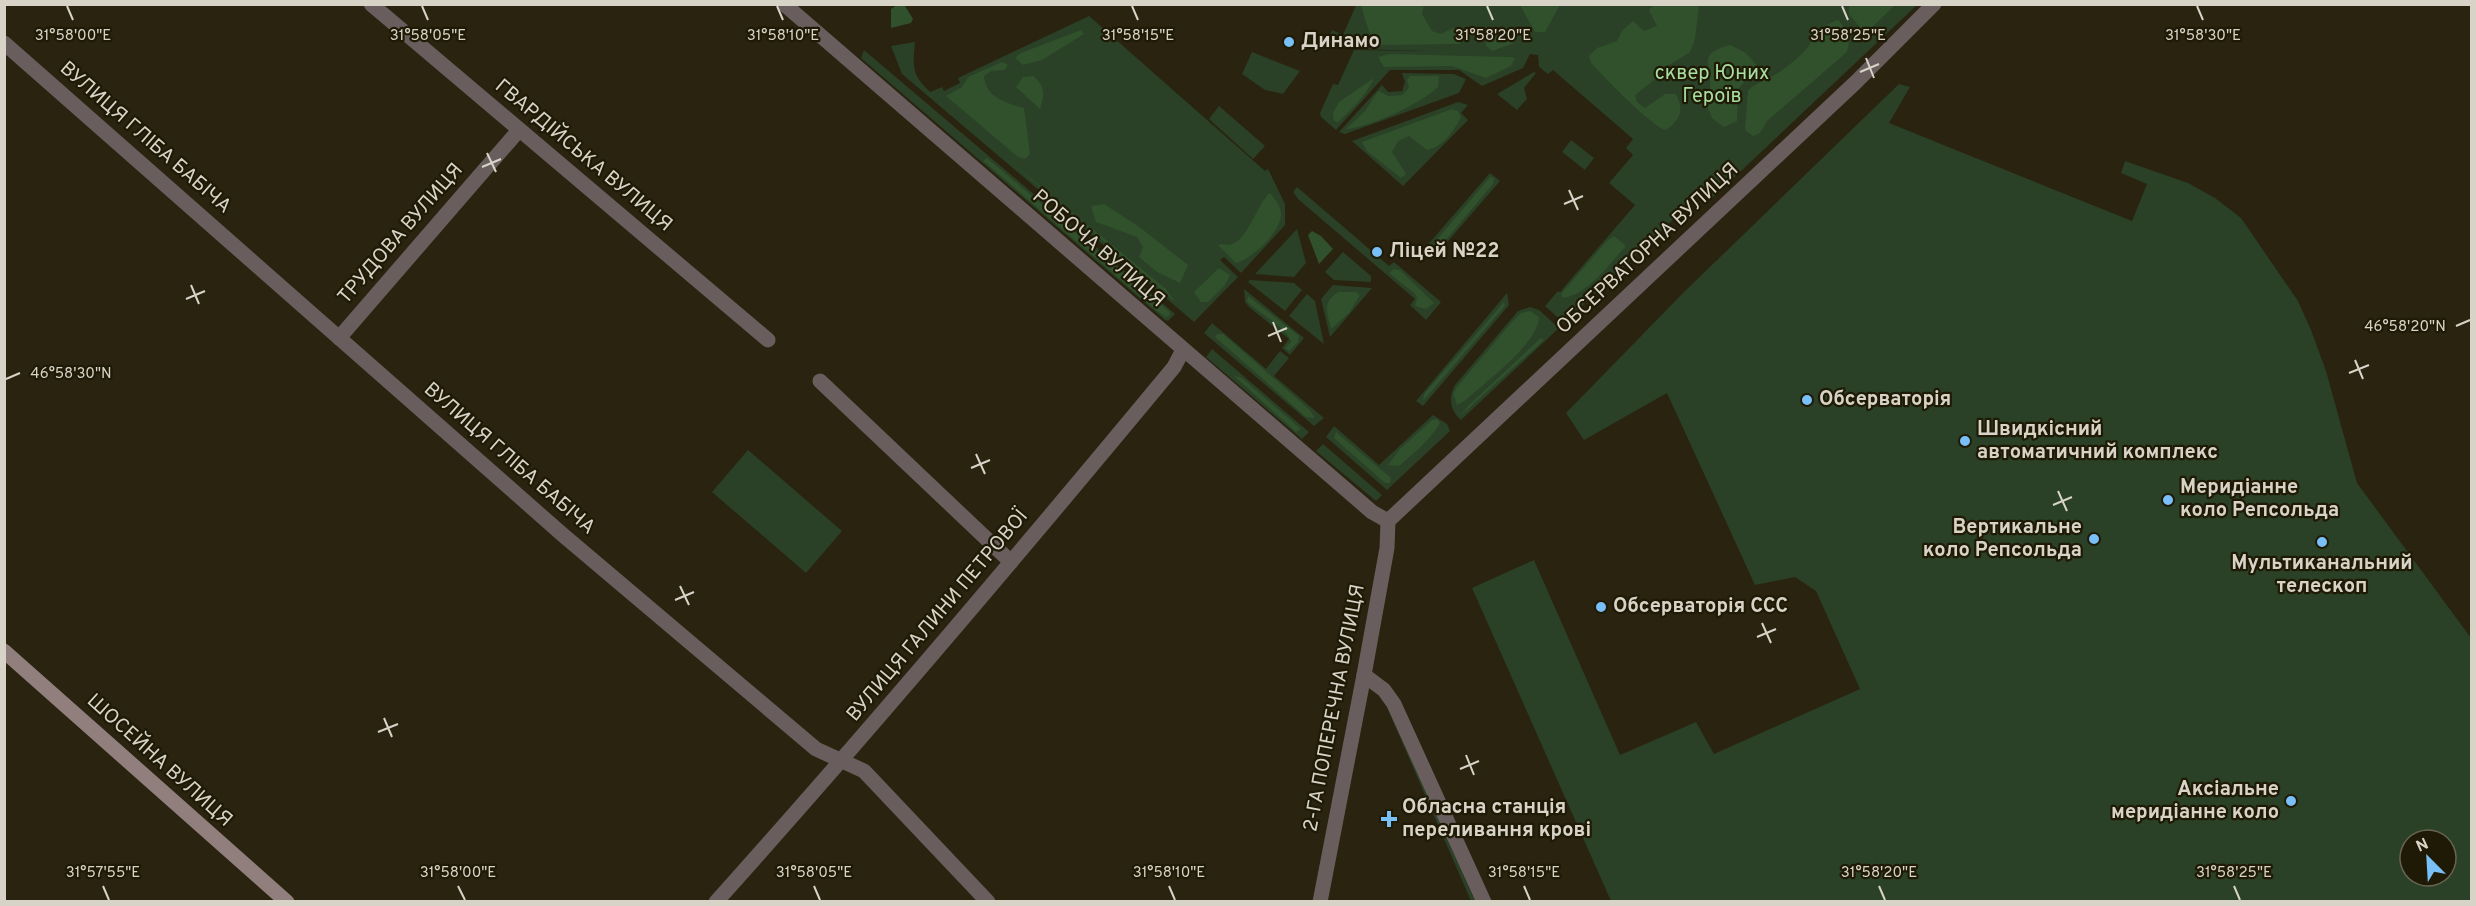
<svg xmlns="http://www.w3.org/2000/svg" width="2476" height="906" font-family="Overpass,sans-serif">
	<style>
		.green { fill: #2a4027; fill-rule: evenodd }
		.forest { fill: #30512b }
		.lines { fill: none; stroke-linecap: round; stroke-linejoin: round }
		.street { stroke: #695e5d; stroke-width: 15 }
		.secondary { stroke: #917f7e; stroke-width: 15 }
		.ticks { fill: none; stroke: #d7d3c7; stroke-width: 2 }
		.poi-dot { fill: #79bff8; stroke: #1f1a06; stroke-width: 2 }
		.labels { text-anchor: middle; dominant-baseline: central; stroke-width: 4.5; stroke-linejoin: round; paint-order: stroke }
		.poi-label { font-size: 20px; font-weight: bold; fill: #d7d3c7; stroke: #1f1a06; text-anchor: start }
		.park-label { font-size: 20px; fill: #a8de9f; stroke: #1f1a06 }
		.street-label { font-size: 20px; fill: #d7d3c7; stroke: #1f1a06 }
		.ticks-label { font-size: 15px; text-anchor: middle; fill: #d7d3c7; stroke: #1f1a06; stroke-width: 4.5; stroke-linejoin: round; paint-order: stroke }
	</style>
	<rect width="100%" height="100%" fill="#29230f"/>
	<g class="green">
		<path d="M1356,5H1917L1706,204L1698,196L1564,323L1545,306L1558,291L1560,292L1635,205L1609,183L1633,155L1626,148L1633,139L1553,70L1548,74L1539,67L1538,55L1530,54L1523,68L1482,86L1459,70H1390L1336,130L1321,117L1320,113L1333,84L1338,85L1354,50L1424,51L1354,49L1329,37L1332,30L1343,35Z"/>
		<path d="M1089,16L1265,171L1268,169L1285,204V225L1241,273L1224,257L1220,260L1238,277L1194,322L902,74L891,46L915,42C913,67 911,74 930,92L942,87L944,91L960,83L958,78Z"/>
		<path d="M864,50L1175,314L1168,321L1165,320L861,58Z"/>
		<path d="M1252,52L1300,71L1283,94L1265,90L1242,74Z"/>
		<path d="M1534,72L1536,73L1524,88L1527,99L1517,110L1497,94Z"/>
		<path d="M1402,73L1454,74L1466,79L1459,93L1345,134L1339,132L1382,85L1388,92L1402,91L1405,82Z"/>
		<path d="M1899,84L1910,87L1889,123L2132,221L2147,184L2121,173L2125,161L2188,183L2215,198L2241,218L2298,301L2311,330L2326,371L2357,483L2471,638V901H1611L1472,588L1534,560L1620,755L1696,722L1714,754L1860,689L1816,591L1795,577L1755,585L1667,393L1584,440L1566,413L1683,293ZM2410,840H2446V876H2410Z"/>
		<path d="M1458,102L1468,105L1461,113L1468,120L1403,186L1352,141Z"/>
		<path d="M1219,106L1265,146L1253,159L1209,119Z"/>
		<path d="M1571,140L1594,158L1585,170L1562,152Z"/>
		<path d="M1490,173L1500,181L1435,256L1425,248Z"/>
		<path d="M1297,187L1389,266L1394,262L1441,302L1426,320L1410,305L1415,299L1298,199L1293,192Z"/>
		<path d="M1297,229L1306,263L1294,277L1255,274Z"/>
		<path d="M1343,252L1371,276V282L1334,280L1325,272Z"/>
		<path d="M1250,280L1294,283L1302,290L1285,311L1248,282Z"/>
		<path d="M1333,285L1372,288L1330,337L1321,299Z"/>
		<path d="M1244,289L1304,338L1290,355L1282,348L1289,339L1249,307L1245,302Z"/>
		<path d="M1507,293L1509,305L1423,406L1416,401Z"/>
		<path d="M1307,294L1315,301L1324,344L1289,316Z"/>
		<path d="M1530,307L1539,310L1559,328L1461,420C1450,411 1448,397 1455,385L1518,311Z"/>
		<path d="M1212,323L1266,369L1280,351L1289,358L1274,376L1324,418L1314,426L1204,333Z"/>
		<path d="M1212,349L1309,432L1302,439L1206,357Z"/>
		<path d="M1433,415L1447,424L1450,431L1387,490L1326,437L1334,426L1379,465Z"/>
		<path d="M1323,444L1382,495L1376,501L1316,451Z"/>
		<path d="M748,450L842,531L806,573L712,492Z"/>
		<path d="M1386,705L1389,709L1475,901H1471Z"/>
	</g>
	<g class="forest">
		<path d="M897,5L905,6L913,19L911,23L891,28V9Z"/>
		<path d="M1361,5H1424L1422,14L1432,31L1441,34L1453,28L1462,31L1464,39L1460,44L1379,45L1369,32Z"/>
		<path d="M1560,5L1545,32H1535L1520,5Z"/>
		<path d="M1653,5H1699L1695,39L1690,52L1658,72L1654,80L1635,95L1637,102L1645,108L1665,94H1676C1684,110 1681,119 1666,130C1652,127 1603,76 1591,63L1589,56L1597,48L1617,41L1622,31L1633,21L1644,31L1657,26L1649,10Z"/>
		<path d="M1849,5L1894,4V6L1869,30L1863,31L1849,14Z"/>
		<path d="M1838,20C1848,30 1851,38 1847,52L1768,120L1760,133L1753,136L1745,130L1748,90C1759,81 1770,78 1781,71C1789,65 1801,56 1807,48C1818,34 1818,27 1838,20Z"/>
		<path d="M1081,30L1084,34L1042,60L1023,65L1015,58L1021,53Z"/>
		<path d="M1498,30L1514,37V43L1492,51L1486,46V34Z"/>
		<path d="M1730,45L1746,53L1758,67L1738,89L1737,121L1724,127L1712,118L1704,99C1706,95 1710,90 1710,86C1712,64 1696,54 1730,45Z"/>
		<path d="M1390,54L1509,57L1515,58L1511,66L1486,78L1452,66L1384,67L1378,57Z"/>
		<path d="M1002,62L1008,65L1005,70L991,71L984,76C985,97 1006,103 1024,108L1030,154L1025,159L1018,157L946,96L962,87L968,77Z"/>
		<path d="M1033,76C1045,86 1045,94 1040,109L1016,87L1023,77Z"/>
		<path d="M1410,76H1439L1438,87C1421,104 1370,127 1346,129L1365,111L1378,91L1389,96L1402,95L1409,88L1407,80Z"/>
		<path d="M1374,78C1367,95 1351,110 1338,122L1334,121L1333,113L1339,102Z"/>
		<path d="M1452,109L1458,111L1461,117C1454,131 1443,147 1427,150L1409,136L1398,141L1392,152L1406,174L1401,178L1367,151L1362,142Z"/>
		<path d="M1001,154L1166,289L1175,302Z"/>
		<path d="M987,158L1170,312L1169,316L1165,317L1152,307L987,164L983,161Z"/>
		<path d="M1490,177L1494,178L1493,184L1444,242L1437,249L1430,248Z"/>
		<path d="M1270,193C1275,199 1281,206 1281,214C1281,232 1252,259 1236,263L1218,245C1223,243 1228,246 1232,244C1248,239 1257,204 1270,193Z"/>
		<path d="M1104,204L1138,226L1188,265L1180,283L1157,272L1139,257L1143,247L1137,237L1096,222L1091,206Z"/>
		<path d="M1312,231L1321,236L1333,249L1319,264L1308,235Z"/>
		<path d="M1614,236L1626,246C1609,264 1589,294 1563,298L1561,294L1607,241Z"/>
		<path d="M1219,268L1230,275L1225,285L1208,302H1201L1194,292Z"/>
		<path d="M1394,269L1400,270L1434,303L1426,309L1415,306L1417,298L1415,294L1389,273Z"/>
		<path d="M1339,292H1356L1360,295L1349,313L1331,329C1327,311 1322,301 1339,292Z"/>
		<path d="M1248,296L1299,336L1298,342L1289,351L1285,348L1291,342C1289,328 1258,314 1247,301Z"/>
		<path d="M1504,302L1505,306L1423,401L1424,394Z"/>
		<path d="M1530,311L1539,317C1538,344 1486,381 1466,400L1457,405L1453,394L1457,387L1511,323L1521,313Z"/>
		<path d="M1217,334H1223L1310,410L1315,418L1306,417L1215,337Z"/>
		<path d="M1541,338L1544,340L1460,416L1468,406Z"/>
		<path d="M1233,375L1242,378L1301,429L1296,432Z"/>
		<path d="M1437,419L1440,423C1430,440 1414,453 1399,466L1388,465L1400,449L1432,420Z"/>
		<path d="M1336,432L1391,478L1390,483H1385L1334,438Z"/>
	</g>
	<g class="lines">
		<g class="street">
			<path d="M371,4L768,340"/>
			<path d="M784,4L1372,512L1388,521"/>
			<path d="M4,43L563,535L816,749L864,771L988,902"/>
			<path d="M339,338L519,130"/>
			<path d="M820,381L1011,562"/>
			<path d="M1388,521L1856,82L1934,4"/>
			<path d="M1364,675L1384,690L1394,704L1484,902"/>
			<path d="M716,902C873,727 1024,548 1174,367L1183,350"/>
			<path d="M1320,902L1364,675L1387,548L1388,521"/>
		</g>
		<path class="secondary" d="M4,651L287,902"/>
	</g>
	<path class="ticks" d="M67,6L73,20M422,6L428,20M777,6L783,20M1132,6L1138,20M1487,6L1493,20M1842,6L1848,20M2197,6L2203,20M1866,58L1874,78M1860,72L1879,64M487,153L496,172M482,167L501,159M1569,190L1578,210M1564,204L1583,196M191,285L199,304M186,299L205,291M1273,322L1281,342M2456,326L2470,320M1268,336L1287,328M2355,360L2363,379M2349,373L2369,365M6,379L20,373M976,454L985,474M971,468L990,460M2058,491L2067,511M2053,505L2072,497M680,586L689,605M675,600L694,592M1762,623L1771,643M1757,637L1776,629M384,718L392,737M378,732L398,724M1466,755L1474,775M1460,769L1479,761M103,886L109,900M458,886L465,900M814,886L820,900M1169,886L1175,900M1524,886L1530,900M1879,886L1885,900M2234,886L2240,900"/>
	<g class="poi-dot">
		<circle cx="1289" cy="42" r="6"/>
		<circle cx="1377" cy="252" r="6"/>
		<circle cx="1807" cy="400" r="6"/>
		<circle cx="1965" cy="441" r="6"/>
		<circle cx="2168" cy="500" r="6"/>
		<circle cx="2094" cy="539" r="6"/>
		<circle cx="2322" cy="542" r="6"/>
		<circle cx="1601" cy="607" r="6"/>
		<circle cx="2291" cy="801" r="6"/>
		<path d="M1386 810h6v6h6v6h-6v6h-6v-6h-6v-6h6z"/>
	</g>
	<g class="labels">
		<g class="poi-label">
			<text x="1301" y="42">Динамо</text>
			<text x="1389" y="252">Ліцей №22</text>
			<text x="1819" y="400">Обсерваторія</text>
			<text x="1977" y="430">Швидкісний<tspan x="1977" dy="23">автоматичний комплекс</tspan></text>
			<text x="2180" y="488">Меридіанне<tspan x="2180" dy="23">коло Репсольда</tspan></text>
			<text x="2082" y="528" text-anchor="end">Вертикальне<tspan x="2082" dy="23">коло Репсольда</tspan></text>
			<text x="2322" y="564" text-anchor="middle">Мультиканальний<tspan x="2322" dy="23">телескоп</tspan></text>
			<text x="1613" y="607">Обсерваторія ССС</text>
			<text x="2279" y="790" text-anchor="end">Аксіальне<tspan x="2279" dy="23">меридіанне коло</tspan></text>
			<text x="1402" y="808">Обласна станція<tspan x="1402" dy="23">переливання крові</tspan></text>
		</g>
		<g class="park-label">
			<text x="1712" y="74">сквер Юних<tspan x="1712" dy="23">Героїв</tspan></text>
		</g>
		<g class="street-label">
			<text transform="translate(145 138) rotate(41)">ВУЛИЦЯ ГЛІБА БАБІЧА</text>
			<text transform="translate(583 156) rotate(40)">ГВАРДІЙСЬКА ВУЛИЦЯ</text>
			<text transform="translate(401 234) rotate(-49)">ТРУДОВА ВУЛИЦЯ</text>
			<text transform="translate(1098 249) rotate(41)">РОБОЧА ВУЛИЦЯ</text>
			<text transform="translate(1648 249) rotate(-43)">ОБСЕРВАТОРНА ВУЛИЦЯ</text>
			<text transform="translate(509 459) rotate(41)">ВУЛИЦЯ ГЛІБА БАБІЧА</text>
			<text transform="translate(938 616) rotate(-50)">ВУЛИЦЯ ГАЛИНИ ПЕТРОВОЇ</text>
			<text transform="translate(1335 708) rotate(-79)">2-ГА ПОПЕРЕЧНА ВУЛИЦЯ</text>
			<text transform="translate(159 761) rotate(42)">ШОСЕЙНА ВУЛИЦЯ</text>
		</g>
	</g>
	<g class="ticks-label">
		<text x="73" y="40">31°58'00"E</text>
		<text x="428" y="40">31°58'05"E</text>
		<text x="783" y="40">31°58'10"E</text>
		<text x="1138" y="40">31°58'15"E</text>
		<text x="1493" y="40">31°58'20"E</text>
		<text x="1848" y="40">31°58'25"E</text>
		<text x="2203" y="40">31°58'30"E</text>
		<text x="2405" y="331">46°58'20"N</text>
		<text x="71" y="378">46°58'30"N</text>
		<text x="103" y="877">31°57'55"E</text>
		<text x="458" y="877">31°58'00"E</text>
		<text x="814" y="877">31°58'05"E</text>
		<text x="1169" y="877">31°58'10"E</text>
		<text x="1524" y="877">31°58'15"E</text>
		<text x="1879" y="877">31°58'20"E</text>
		<text x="2234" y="877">31°58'25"E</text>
	</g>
	<rect width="2476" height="906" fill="none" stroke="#d7d3c7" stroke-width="12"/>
	<g transform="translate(2428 858) rotate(336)"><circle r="28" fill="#1f1a06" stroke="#696453" stroke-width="1.5"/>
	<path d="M0-4.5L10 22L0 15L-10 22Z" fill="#79bff8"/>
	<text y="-9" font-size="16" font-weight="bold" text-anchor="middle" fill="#d7d3c7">N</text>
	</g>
</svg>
